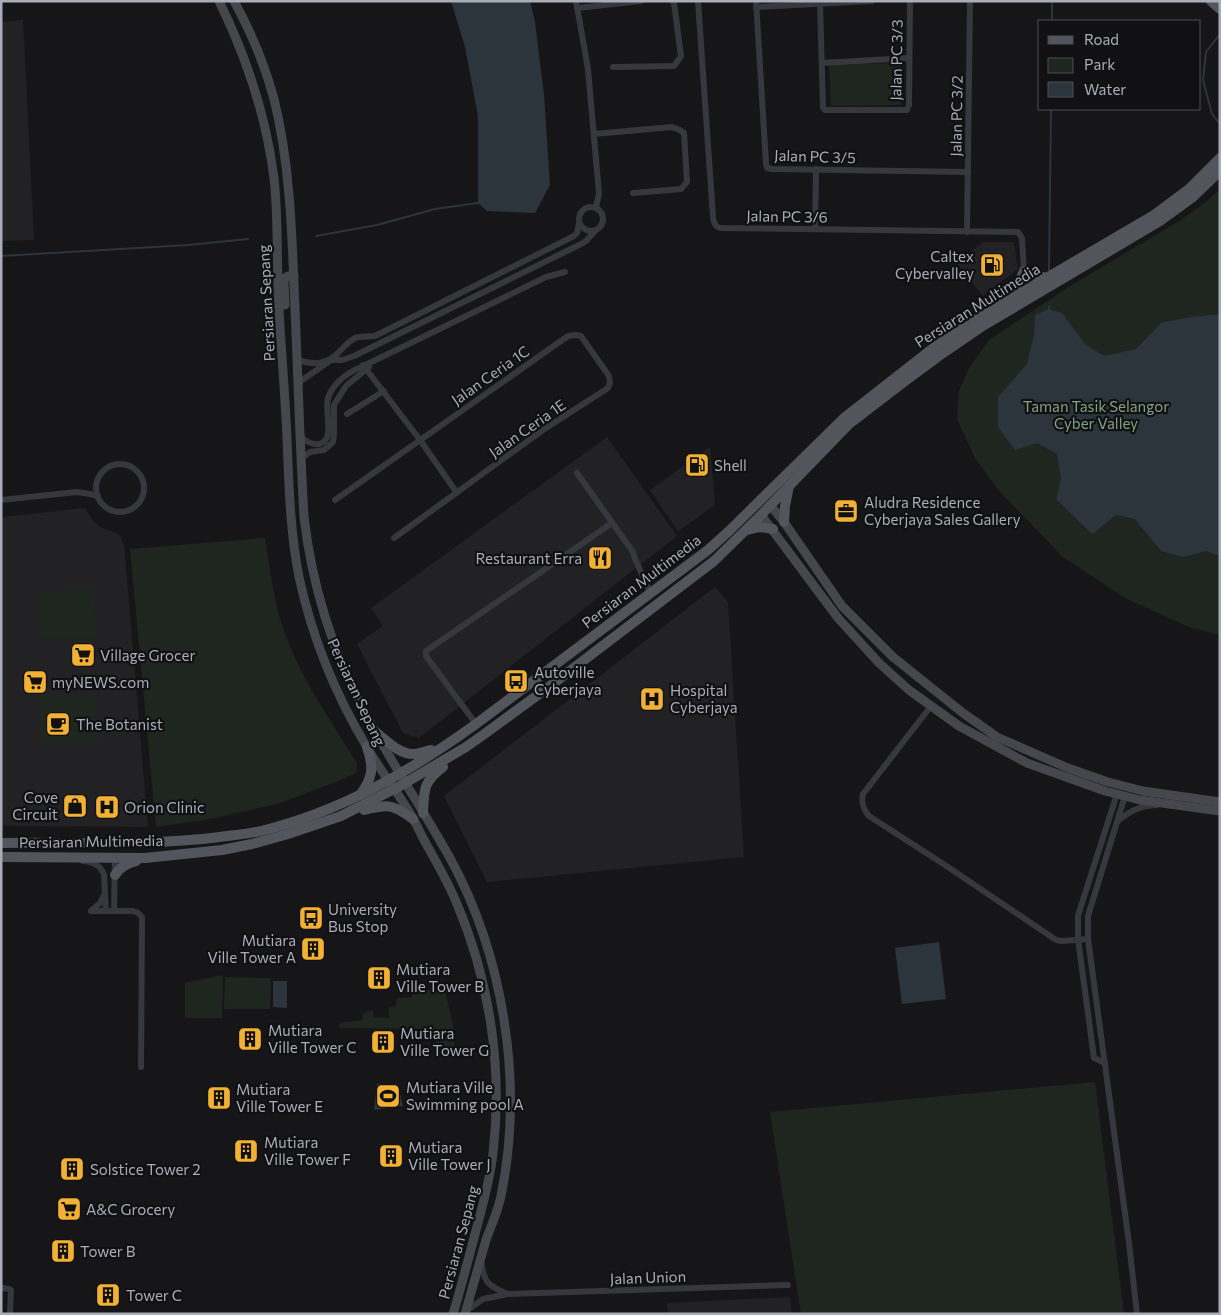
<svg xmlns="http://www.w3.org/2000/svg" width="1221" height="1315" font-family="Commissioner,sans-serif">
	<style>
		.built { fill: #222225 }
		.green { fill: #1e261f }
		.water { fill: #2c353c }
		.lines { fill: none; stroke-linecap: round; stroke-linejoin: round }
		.stream { stroke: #2c353c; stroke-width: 2 }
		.street { stroke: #37383d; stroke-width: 6 }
		.secondary { stroke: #45474d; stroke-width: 9 }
		.primary { stroke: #53555c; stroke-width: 10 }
		.labels { text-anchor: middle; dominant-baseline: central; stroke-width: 4.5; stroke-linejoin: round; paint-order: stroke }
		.street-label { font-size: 15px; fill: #a8adb8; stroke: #111113 }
		.poi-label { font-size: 15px; fill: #a8adb8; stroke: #111113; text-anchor: start }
		.park-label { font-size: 15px; fill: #7fa381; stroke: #111113 }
	</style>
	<rect width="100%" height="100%" fill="#161618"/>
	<g class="built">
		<path d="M23,20L34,240L1,241V22Z"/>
		<path d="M983,242H1014L1018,269L983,296L956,263Z"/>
		<path d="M607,437L677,536L419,738L403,733L357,644L383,626L371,608Z"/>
		<path d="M710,447L715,505L678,531L650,490Z"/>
		<path d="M85,508L93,521L102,528L114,532L120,536L124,544L148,827L1,826V517Z"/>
		<path d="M715,587L728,602L744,857L487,882L444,796Z"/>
		<path d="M790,1297L792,1314H668L667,1303Z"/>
	</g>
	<g class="green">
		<path d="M901,63V105L831,106L829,65Z"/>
		<path d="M1220,189V635L1191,628L1125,598L1063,557L999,491L975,458L957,419L959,391L969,368L989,340L1075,283L1181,220L1207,201Z"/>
		<path d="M265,538C270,567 273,597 282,625C298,675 330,719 357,763L356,773L341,780L280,803L211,819L156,827L130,549Z"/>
		<path d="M93,587L97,638L40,639V592Z"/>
		<path d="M40,695H96L99,745L39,744Z"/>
		<path d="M223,975L222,1018H185V983Z"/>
		<path d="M225,977L271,978L270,1009H224Z"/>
		<path d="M411,989L445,991L454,1029V1055L436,1054L435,1029L339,1028L340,1023L362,1020L364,1013L373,1010V1017L390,1018L388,1008L396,1006L397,998L412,997Z"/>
		<path d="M1095,1082L1124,1314H801L770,1112Z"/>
	</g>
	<g class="water">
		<path d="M451,1H530L535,22L544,95L550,185L535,213L487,211L478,203V116L465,47Z"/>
		<path d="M1049,309L1062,313L1085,344L1104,356L1136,349L1161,323L1191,317L1220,314V556L1206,551L1183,557L1161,551L1135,519L1116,515L1092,534L1056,499L1061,479L1057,454L1037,443L1015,450L998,427V397L1027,364L1034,335L1035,315Z"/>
		<path d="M939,942L946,999L902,1004L895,948Z"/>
		<path d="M273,981H287V1008L273,1007Z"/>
		<path d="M377,1084L398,1085L403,1106L374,1110Z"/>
	</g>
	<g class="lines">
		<g class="stream">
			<path d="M1052,21V1"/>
			<path d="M1220,34L1206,52L1203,80L1212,114L1220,124"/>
			<path d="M316,236L377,225L435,209L478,203"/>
			<path d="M1,256L188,245L248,239"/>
			<path d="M1049,270L1051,109"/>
			<path d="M1049,309V306"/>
		</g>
		<g class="street">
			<path d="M576,1L588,69L599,194L596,207"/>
			<path d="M698,1L713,217C714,222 714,226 720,228L1018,232L1022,238L1024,271L1034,289"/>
			<path d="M756,1L766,163L767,168L772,169L968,172"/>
			<path d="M820,4L823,108L825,110H907L909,105L910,1"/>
			<path d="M756,7L872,1"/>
			<path d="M577,8L641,1"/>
			<path d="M822,63L909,58"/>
			<path d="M613,67L674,66L681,56L674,3L672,1"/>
			<path d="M594,134L672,127L680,130L684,133L687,182L681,189L633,193"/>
			<circle cx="591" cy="219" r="12"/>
			<path d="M815,229L816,169"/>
			<path d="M967,232L970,1"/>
			<path d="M297,360C314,365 328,365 340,351C345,346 349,341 355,338C362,336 368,337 375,336L574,236L577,233L579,223"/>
			<path d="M363,365L420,440L457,493"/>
			<path d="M298,383L331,360H342L354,356L581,244L586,241L596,230"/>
			<path d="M347,414L384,391"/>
			<path d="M301,437C306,441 311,445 319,444C336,441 324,410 328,398C332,386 341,378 351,372L546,277L565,272"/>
			<path d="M301,459L310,452L324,450L333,442L334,434V405L346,386L369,367"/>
			<circle cx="120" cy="488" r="24"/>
			<path d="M577,473L633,552L635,559L651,594"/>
			<path d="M1,500L77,492L90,494L98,496"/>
			<path d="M335,500L568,336L576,335L581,336L609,376L610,383L608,388L543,430L394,538"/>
			<path d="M931,706L863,794C861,803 863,809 869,816L948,867L1056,940L1062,941L1088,939"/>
			<path d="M476,724L426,656V651L612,523"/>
			<path d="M1125,796L1088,916V939L1129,1243L1137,1314"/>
			<path d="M1118,821C1131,810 1140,806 1157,805"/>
			<path d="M83,861C93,862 101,865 104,875L106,911"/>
			<path d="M91,911H133L138,913L142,917L141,1067"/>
			<path d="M91,911L100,903L104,895"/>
			<path d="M114,911L115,859"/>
			<path d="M1105,1063L1094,1058L1078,939V916L1081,906L1117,794"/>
			<path d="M1,1288L9,1289L11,1290L10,1314"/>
			<path d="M508,1294L788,1285"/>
			<path d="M466,1311L483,1299L508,1294C488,1286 484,1283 481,1261"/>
		</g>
		<g class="secondary">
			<path d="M219,1C247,58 266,115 274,178C278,214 277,252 278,288C280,339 285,389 287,439C289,486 290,531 299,577C312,637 336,696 368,749C382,773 399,794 413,818C418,828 423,839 429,849C439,867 449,884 457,904C490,982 503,1069 493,1153C490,1181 482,1208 475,1234C468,1261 461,1287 453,1314"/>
			<path d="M234,1C251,32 265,65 274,99C291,168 292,239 295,309C298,378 300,448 304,517C312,585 332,650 364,711C390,761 422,808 450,858C504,957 524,1084 501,1196C498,1211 491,1226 486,1240C479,1265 472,1289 465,1314"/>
			<path d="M285,305L284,281L285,278L288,276L294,277"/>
			<path d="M770,505L784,522L842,606L893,657L963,713L997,737L1068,768L1108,782L1143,791L1220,802"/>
			<path d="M761,515L838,618L879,663L909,690L959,726L1027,763L1105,791L1140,800L1220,811"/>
		</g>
		<g class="primary">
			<path d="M1211,1L1220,9"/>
			<path d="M1012,298L1024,271L1032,274L1047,278"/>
			<path d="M784,522L785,506L789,486"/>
			<path d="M747,530L760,527L773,529"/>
			<path d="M377,733C388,742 400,755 415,754C421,753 426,751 431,750"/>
			<path d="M360,795C373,778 374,767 367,747"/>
			<path d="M364,810C388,804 393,804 413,819"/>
			<path d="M423,813C424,790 423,782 443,767"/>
			<path d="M1,843C74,842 148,846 220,837C234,835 248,834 261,831C340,812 411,771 476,724L708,550L728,532L844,418L936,346L980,317L1154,215L1189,189L1220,158"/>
			<path d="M1,857L145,858L222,850L252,844L288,834L341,816L400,786L466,747L483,735L550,686L714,561L761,515L849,424L905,381L943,353L981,327L1160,221L1193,197L1220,171"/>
			<path d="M115,875C120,867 127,863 136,861"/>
		</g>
	</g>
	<defs>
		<symbol id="fuel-square" viewBox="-11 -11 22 22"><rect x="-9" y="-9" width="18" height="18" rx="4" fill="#f2b134" stroke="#111113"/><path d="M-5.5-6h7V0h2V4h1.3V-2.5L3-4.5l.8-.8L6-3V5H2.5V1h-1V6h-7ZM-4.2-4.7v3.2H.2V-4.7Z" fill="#111"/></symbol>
		<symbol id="office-square" viewBox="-11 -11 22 22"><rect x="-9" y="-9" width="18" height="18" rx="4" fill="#f2b134" stroke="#111113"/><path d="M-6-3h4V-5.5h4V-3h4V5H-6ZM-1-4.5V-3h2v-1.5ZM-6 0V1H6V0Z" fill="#111"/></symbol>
		<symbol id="restaurant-square" viewBox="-11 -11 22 22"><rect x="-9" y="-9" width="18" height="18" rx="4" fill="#f2b134" stroke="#111113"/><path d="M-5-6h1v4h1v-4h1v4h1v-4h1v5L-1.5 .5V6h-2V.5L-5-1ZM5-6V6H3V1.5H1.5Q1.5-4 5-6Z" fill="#111"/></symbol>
		<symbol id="supermarket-square" viewBox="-11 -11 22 22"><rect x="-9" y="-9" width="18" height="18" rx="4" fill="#f2b134" stroke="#111113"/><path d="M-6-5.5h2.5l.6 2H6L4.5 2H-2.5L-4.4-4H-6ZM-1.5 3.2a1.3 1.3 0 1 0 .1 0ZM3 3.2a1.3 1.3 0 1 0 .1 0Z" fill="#111"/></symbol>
		<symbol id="bus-square" viewBox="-11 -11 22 22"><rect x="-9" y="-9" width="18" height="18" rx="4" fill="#f2b134" stroke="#111113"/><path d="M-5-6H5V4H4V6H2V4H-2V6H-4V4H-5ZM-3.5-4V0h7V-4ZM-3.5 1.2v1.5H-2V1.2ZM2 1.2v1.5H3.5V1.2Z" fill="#111"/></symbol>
		<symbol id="hospital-square" viewBox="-11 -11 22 22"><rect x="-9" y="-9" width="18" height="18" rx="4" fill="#f2b134" stroke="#111113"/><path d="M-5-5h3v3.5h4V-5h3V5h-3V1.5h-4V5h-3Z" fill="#111"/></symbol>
		<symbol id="cafe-square" viewBox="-11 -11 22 22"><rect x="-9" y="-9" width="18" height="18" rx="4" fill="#f2b134" stroke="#111113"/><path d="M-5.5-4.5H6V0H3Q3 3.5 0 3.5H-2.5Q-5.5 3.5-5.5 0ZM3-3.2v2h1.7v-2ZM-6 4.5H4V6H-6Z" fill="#111"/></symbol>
		<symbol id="shop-square" viewBox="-11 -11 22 22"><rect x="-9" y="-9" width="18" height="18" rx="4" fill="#f2b134" stroke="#111113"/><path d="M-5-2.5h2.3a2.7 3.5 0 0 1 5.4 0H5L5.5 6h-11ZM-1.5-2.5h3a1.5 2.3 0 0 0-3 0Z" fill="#111"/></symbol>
		<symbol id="building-square" viewBox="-11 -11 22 22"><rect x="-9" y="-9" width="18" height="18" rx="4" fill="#f2b134" stroke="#111113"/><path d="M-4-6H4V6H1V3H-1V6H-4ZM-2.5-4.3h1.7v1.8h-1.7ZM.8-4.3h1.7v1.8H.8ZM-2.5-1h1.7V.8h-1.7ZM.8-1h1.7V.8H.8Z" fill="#111"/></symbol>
		<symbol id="stadium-square" viewBox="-11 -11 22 22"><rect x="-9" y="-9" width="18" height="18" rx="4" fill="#f2b134" stroke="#111113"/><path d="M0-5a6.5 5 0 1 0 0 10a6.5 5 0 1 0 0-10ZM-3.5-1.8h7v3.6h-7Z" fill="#111"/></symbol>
	</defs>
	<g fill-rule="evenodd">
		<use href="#fuel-square" x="978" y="251" width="28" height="28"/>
		<use href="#fuel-square" x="683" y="451" width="28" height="28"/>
		<use href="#office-square" x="832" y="497" width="28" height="28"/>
		<use href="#restaurant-square" x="586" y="544" width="28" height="28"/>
		<use href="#supermarket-square" x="69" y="641" width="28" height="28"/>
		<use href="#bus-square" x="502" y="667" width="28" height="28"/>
		<use href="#supermarket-square" x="21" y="668" width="28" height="28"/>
		<use href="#hospital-square" x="638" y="685" width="28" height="28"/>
		<use href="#cafe-square" x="44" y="710" width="28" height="28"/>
		<use href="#shop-square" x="61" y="792" width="28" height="28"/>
		<use href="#hospital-square" x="93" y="793" width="28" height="28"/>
		<use href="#bus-square" x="297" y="904" width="28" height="28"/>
		<use href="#building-square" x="299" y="935" width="28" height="28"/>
		<use href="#building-square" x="365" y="964" width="28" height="28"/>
		<use href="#building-square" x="236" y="1025" width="28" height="28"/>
		<use href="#building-square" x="369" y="1028" width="28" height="28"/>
		<use href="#stadium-square" x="374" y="1082" width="28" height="28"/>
		<use href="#building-square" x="205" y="1084" width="28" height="28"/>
		<use href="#building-square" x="232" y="1137" width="28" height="28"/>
		<use href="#building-square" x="377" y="1142" width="28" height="28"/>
		<use href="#building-square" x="58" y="1155" width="28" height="28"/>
		<use href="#supermarket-square" x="55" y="1195" width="28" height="28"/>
		<use href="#building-square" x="49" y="1237" width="28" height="28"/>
		<use href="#building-square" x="94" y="1281" width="28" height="28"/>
	</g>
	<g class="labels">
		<g class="street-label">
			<text transform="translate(896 60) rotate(-89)">Jalan PC 3/3</text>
			<text transform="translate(956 116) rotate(-89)">Jalan PC 3/2</text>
			<text transform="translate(815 156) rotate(2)">Jalan PC 3/5</text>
			<text transform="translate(787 216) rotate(1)">Jalan PC 3/6</text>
			<text transform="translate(266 303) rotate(-93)">Persiaran Sepang</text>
			<text transform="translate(977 305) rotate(-32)">Persiaran Multimedia</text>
			<text transform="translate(490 375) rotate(-35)">Jalan Ceria 1C</text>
			<text transform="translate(527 428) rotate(-35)">Jalan Ceria 1E</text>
			<text transform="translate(641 581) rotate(-37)">Persiaran Multimedia</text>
			<text transform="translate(357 692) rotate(65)">Persiaran Sepang</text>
			<text transform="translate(91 841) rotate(-1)">Persiaran Multimedia</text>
			<text transform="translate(458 1242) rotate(-75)">Persiaran Sepang</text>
			<text transform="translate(648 1277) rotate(-2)">Jalan Union</text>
		</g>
		<g class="poi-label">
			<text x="974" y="256" text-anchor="end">Caltex<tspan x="974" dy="17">Cybervalley</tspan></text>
			<text x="714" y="465">Shell</text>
			<text x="864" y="502">Aludra Residence<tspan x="864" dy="17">Cyberjaya Sales Gallery</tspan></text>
			<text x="582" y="558" text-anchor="end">Restaurant Erra</text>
			<text x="100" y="655">Village Grocer</text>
			<text x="534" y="672">Autoville<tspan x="534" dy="17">Cyberjaya</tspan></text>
			<text x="52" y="682">myNEWS.com</text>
			<text x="670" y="690">Hospital<tspan x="670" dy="17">Cyberjaya</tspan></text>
			<text x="76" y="724">The Botanist</text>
			<text x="58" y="797" text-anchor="end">Cove<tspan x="58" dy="17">Circuit</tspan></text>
			<text x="124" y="807">Orion Clinic</text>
			<text x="328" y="909">University<tspan x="328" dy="17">Bus Stop</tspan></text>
			<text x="296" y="940" text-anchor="end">Mutiara<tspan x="296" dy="17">Ville Tower A</tspan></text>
			<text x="396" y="969">Mutiara<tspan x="396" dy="17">Ville Tower B</tspan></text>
			<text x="268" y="1030">Mutiara<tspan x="268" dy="17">Ville Tower C</tspan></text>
			<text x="400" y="1033">Mutiara<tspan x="400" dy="17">Ville Tower G</tspan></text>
			<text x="406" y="1087">Mutiara Ville<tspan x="406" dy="17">Swimming pool A</tspan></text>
			<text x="236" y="1089">Mutiara<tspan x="236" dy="17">Ville Tower E</tspan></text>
			<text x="264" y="1142">Mutiara<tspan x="264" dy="17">Ville Tower F</tspan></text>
			<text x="408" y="1147">Mutiara<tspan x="408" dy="17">Ville Tower J</tspan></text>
			<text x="90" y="1169">Solstice Tower 2</text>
			<text x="86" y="1209">A&amp;C Grocery</text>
			<text x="80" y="1251">Tower B</text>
			<text x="126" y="1295">Tower C</text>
		</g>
		<g class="park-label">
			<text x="1096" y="406">Taman Tasik Selangor<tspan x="1096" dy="17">Cyber Valley</tspan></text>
		</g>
	</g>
	<rect width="1221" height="1315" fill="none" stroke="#a8adb8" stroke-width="5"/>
	<rect x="1038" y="20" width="162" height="90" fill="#111113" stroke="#4d4f55"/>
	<rect x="1048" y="36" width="25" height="8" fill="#53555c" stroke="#4d4f55"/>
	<text x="1084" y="45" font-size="15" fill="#a8adb8">Road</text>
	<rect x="1048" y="58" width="25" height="15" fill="#1e261f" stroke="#4d4f55"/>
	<text x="1084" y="70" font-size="15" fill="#a8adb8">Park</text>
	<rect x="1048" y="82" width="25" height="15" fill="#2c353c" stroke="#4d4f55"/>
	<text x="1084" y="95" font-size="15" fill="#a8adb8">Water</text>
</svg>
